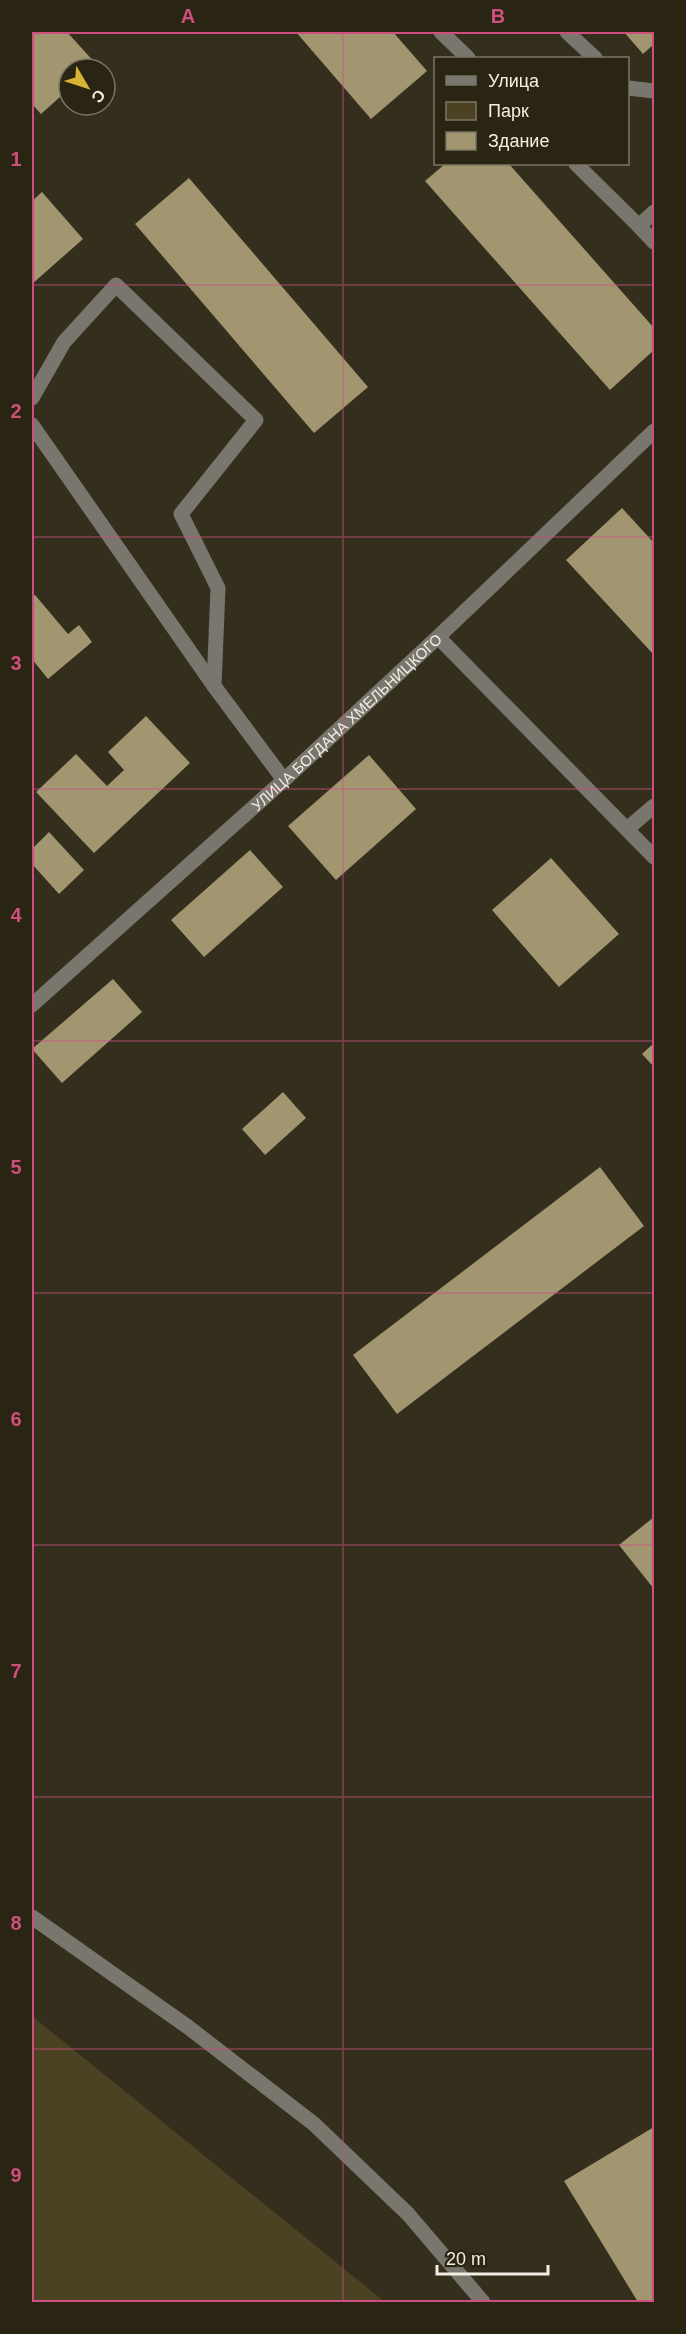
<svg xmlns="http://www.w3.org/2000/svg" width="686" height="2334" font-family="Helvetica,sans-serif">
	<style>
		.green { fill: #4b4123 }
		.building { fill: #a29671 }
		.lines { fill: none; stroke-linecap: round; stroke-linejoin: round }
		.minor { stroke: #79766e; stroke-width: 15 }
		.grid { fill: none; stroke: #ce4e7d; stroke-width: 1.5; stroke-opacity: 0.55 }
		.labels { text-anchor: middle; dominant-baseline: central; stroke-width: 6; stroke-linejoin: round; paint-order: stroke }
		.street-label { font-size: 15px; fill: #f2eee3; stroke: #2a2413 }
		.neatline { fill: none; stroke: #ce4e7d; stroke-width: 2 }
		.grid-label { font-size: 20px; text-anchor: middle; font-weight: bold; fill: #ce4e7d }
	</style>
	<rect width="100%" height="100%" fill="#342e1d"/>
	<path class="green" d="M32,2016L385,2302H32Z"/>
	<g class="building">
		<path d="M32,32H67L97,65L92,69H69V89L41,114L32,104Z"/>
		<path d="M296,32H393L427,71L371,119Z"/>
		<path d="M624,32H654V44L643,54Z"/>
		<path d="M445,164H509L654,328V350L610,390L425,181Z"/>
		<path d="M189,178L368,387L314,433L135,224Z"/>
		<path d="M42,192L83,239L32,284V201Z"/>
		<path d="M622,508L654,543V655L566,560Z"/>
		<path d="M35,595L68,634L79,625L92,642L48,679L32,659V597Z"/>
		<path d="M146,716L190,763L94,853L36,792L76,754L107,786L124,770L108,752Z"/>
		<path d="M369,755L416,809L336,880L288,826Z"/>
		<path d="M49,832L84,870L59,894L32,864V849Z"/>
		<path d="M250,850L283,887L204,957L171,920Z"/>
		<path d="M551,858L619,934L559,987L492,910Z"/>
		<path d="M113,979L142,1012L62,1083L32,1049Z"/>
		<path d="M654,1043V1067L642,1054Z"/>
		<path d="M283,1092L306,1118L265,1155L242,1129Z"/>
		<path d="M600,1167L644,1226L397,1414L353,1355Z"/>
		<path d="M654,1517V1589L619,1545Z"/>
		<path d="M654,2127V2302H638L564,2181Z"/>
	</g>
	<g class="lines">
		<g class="minor">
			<path d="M441,32L468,58"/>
			<path d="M567,32L595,58"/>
			<path d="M628,88L654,91"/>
			<path d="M576,164L639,226"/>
			<path d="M654,212L639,226L654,242"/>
			<path d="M32,398L64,342L116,285L256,420L181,514L218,588L214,686"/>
			<path d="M32,425L214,686L284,780"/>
			<path d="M438,637L654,857"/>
			<path d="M627,829L654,806"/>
			<path id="s1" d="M32,1005L284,780L438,637L654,431"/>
			<path d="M32,1917L188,2027L314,2124L408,2214L483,2302"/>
		</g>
	</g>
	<path class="grid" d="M343,32V2302M32,285H654M32,537H654M32,789H654M32,1041H654M32,1293H654M32,1545H654M32,1797H654M32,2049H654"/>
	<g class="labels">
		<g class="street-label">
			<text stroke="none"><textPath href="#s1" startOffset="423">УЛИЦА БОГДАНА ХМЕЛЬНИЦКОГО</textPath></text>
		</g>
	</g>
	<rect width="686" height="2334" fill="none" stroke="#2a2413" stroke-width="66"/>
	<rect x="434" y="57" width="195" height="108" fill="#2a2413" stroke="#7a7566" stroke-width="1.5"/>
	<rect x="446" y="76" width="30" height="9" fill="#79766e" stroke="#7a7566" stroke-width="1.5"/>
	<text x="488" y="87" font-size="18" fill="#f2eee3">Улица</text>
	<rect x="446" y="102" width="30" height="18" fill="#4b4123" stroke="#7a7566" stroke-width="1.5"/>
	<text x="488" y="117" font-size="18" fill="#f2eee3">Парк</text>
	<rect x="446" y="132" width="30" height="18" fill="#a29671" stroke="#7a7566" stroke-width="1.5"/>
	<text x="488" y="147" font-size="18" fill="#f2eee3">Здание</text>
	<g transform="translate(87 87) rotate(129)"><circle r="28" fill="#2a2413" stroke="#7a7566" stroke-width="1.5"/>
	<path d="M0-4.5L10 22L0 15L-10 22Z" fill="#d9b334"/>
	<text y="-9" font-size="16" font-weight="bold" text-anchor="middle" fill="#f2eee3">С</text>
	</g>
	<path d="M437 2265v9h111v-9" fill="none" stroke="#f2eee3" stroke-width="3"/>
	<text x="446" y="2265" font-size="18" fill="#f2eee3" stroke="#2a2413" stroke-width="4.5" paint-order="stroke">20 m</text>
	<rect x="33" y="33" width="620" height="2268" class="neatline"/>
	<g class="grid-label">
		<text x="188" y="23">A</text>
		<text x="498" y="23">B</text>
		<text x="16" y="166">1</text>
		<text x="16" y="418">2</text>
		<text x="16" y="670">3</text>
		<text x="16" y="922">4</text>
		<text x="16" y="1174">5</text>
		<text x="16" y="1426">6</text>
		<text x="16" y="1678">7</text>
		<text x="16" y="1930">8</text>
		<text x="16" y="2182">9</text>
	</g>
</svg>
